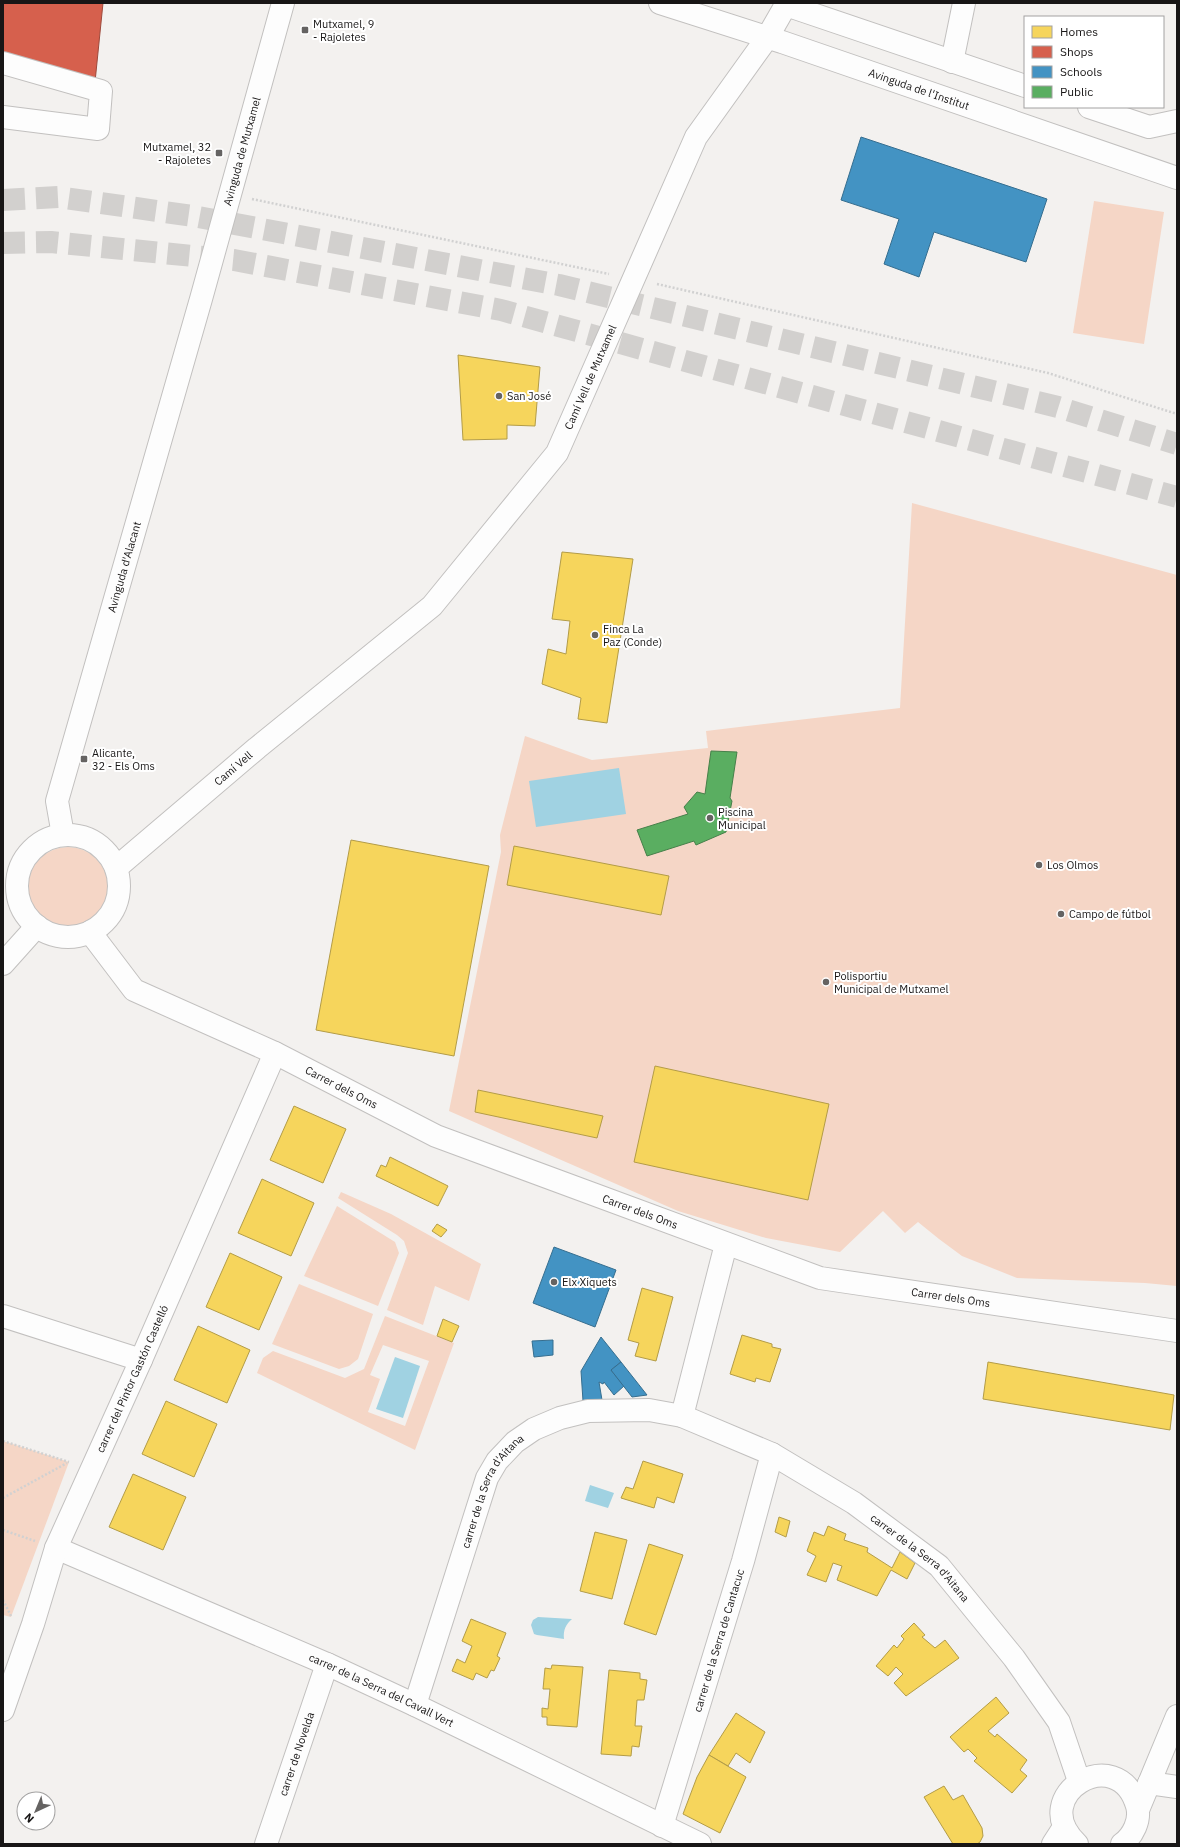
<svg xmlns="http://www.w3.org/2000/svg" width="1180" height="1847" font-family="'IBM Plex Sans',sans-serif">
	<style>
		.green { fill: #f5d6c6; fill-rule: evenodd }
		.water { fill: #a0d2e2 }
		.homes { fill: #f6d55c; stroke: #b39c47 }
		.shops { fill: #d6604d; stroke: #9d4a3c }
		.schools { fill: #4393c3; stroke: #366e8f }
		.public { fill: #5aae61; stroke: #46804a }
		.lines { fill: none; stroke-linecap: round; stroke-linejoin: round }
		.highway-tunnel { stroke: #d2d0ce; stroke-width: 22; stroke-dasharray: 22 11; stroke-linecap: butt }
		.minor-casing { stroke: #c2c0bf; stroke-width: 24 }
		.path { stroke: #d1d1d1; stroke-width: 2.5; stroke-dasharray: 2 2; stroke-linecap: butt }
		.minor { stroke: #fdfdfd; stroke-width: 22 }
		.poi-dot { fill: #656362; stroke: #fff; stroke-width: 1.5 }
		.labels { text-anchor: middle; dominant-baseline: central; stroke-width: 4; stroke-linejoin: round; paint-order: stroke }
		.poi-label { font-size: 11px; fill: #181616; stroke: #fff; text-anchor: start }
		.street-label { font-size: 11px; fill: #181616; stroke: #fff }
	</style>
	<rect width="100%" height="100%" fill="#f3f1ef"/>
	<g class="green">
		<path d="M1094,201L1164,212L1144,344L1073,333Z"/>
		<path d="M912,503L1177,575V1286L1145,1283L1017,1278L962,1256L939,1239L918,1222L905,1233L883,1211L840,1252L766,1238L678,1211L449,1111L501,852L500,835L525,736L592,760L708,748L706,731L900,708Z"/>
		<circle cx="68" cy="887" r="40"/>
		<path d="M341,1192L391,1214L481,1264L469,1301L435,1286L423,1325L387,1310L408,1253L404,1241L397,1235L338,1198Z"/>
		<path d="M337,1206L395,1242L399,1253L378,1306L304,1276Z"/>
		<path d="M299,1284L373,1314L358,1359L349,1366L339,1369L272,1344Z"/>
		<path d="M385,1316L454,1343L415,1450L257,1373L263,1358L273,1351L345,1378L364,1369ZM383,1345L429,1361L405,1426L368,1412L380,1379L370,1375Z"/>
		<path d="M3,1441L69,1462L11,1617L3,1615Z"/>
	</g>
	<g class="water">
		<path d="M619,768L626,814L536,827L529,781Z"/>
		<path d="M395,1357L420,1366L403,1418L376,1409Z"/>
		<path d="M590,1485L614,1493L608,1508L585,1501Z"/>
		<path d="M538,1617L572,1619C566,1624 563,1630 564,1639L537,1635L534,1634L531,1625L533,1620Z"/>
	</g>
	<g class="homes">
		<path d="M458,355L540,367L535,426L507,425V439L463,440Z"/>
		<path d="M562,552L633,559L607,723L578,719L581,698L542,684L548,649L566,654L570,621L552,619Z"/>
		<path d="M351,840L489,866L454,1056L316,1030Z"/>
		<path d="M514,846L669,876L661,915L507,885Z"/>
		<path d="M655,1066L829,1104L808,1200L634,1162Z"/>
		<path d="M478,1090L603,1116L597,1138L475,1112Z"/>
		<path d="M294,1106L346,1129L323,1183L270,1160Z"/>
		<path d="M390,1157L448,1186L438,1206L376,1176L381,1165L386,1167Z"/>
		<path d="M262,1179L314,1203L291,1256L238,1233Z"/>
		<path d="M437,1224L447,1230L441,1237L432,1231Z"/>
		<path d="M230,1253L282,1277L259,1330L206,1307Z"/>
		<path d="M642,1288L673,1297L656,1361L635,1356L639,1343L628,1340Z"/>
		<path d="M443,1319L459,1326L452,1342L437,1336Z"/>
		<path d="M198,1326L250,1350L227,1403L174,1380Z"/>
		<path d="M742,1335L772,1344V1347L781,1349L770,1382L756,1378L755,1382L730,1374Z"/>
		<path d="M988,1362L1174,1395L1170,1430L983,1399Z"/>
		<path d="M166,1401L217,1424L194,1477L142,1454Z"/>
		<path d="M643,1461L683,1474L674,1503L657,1497L654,1508L621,1498L626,1487L633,1489Z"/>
		<path d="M133,1474L186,1497L163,1550L109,1527Z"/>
		<path d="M779,1517L790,1521L786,1537L775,1532Z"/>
		<path d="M828,1526L846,1534L844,1540L868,1548L867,1552L892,1568L900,1552L915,1563L907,1579L891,1570L877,1596L837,1580L842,1566L833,1563L826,1582L807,1575L816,1556L807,1551L814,1532L824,1536Z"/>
		<path d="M595,1532L627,1540L612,1599L580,1591Z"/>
		<path d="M649,1544L683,1555L656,1635L624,1624Z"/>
		<path d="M471,1619L506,1633L497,1656L500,1658L494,1671L491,1670L487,1678L476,1673L473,1680L452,1671L457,1659L465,1663L472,1646L462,1641Z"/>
		<path d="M914,1623L925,1635L922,1637L935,1648L945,1640L959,1658L906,1696L894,1683L903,1674L896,1667L888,1676L876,1666L894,1645L897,1648L904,1639L901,1636Z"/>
		<path d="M552,1665L583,1667L577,1727L547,1725V1717H542V1708L548,1709L550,1689H543L545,1668L551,1669Z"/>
		<path d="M609,1670L640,1673V1679L647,1680L644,1700H637L635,1726H642L639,1747L632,1746L631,1756L601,1754Z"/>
		<path d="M996,1697L1009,1713L988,1731L995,1737L997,1734L1027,1760L1020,1770L1027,1776L1012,1793L974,1761L977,1758L968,1749L964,1752L950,1737Z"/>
		<path d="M736,1713L765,1732L750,1763L736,1753L728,1766L709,1755Z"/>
		<path d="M709,1755L746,1777L720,1833L683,1814L697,1777Z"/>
		<path d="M944,1786L953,1800L963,1795L982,1828L983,1836L980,1842L977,1844H953L924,1797Z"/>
	</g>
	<path class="shops" d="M3,3H103L95,82L3,56Z"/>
	<g class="schools">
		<path d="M861,137L1047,199L1026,262L934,232L919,277L884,264L899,219L841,200Z"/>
		<path d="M554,1247L616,1270L595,1327L533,1303Z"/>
		<path d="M601,1337L621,1362L611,1370L624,1386L614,1395L604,1382L603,1384L599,1382L602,1400L583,1401L581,1371Z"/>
		<path d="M553,1340V1355L534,1357L532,1341Z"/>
		<path d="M621,1362L647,1395L632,1397L611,1370Z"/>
	</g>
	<path class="public" d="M711,751L737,752L730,798L732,801L726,832L696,845L694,841L647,856L637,830L688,814L684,807L697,792L705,794Z"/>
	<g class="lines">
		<g class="highway-tunnel">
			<path d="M3,200L58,197L193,216L559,285L1058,407L1177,444"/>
			<path d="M3,243L51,242L234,260L501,310L1177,497"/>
		</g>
		<defs>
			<g id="minor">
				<path id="s1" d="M660,3L782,42L1177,178"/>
				<path d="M786,5L1025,86"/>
				<path d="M952,62L964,3"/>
				<path d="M3,63L101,91L98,129L3,117"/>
				<path d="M1089,107L1149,127L1177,121"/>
				<path id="s2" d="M63,835L57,801L201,299L283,3"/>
				<circle cx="68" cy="886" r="51"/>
				<path id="s3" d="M116,868L257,748L432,606L557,453L696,137L767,38L787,3"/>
				<path id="s4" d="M90,932L134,990L275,1053L436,1136L820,1278L1177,1331"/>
				<path d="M3,964L37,926"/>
				<path d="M3,1316L141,1360"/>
				<path d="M682,1416L726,1244"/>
				<path id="s5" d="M56,1548L327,1664L415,1705L700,1844"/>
				<path id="s6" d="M415,1705L487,1478L497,1461L515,1442L534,1429L560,1418L588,1411L649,1410L682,1416L772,1454L854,1503L939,1566L1014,1658L1059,1722L1079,1781"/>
				<path id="s7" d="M3,1710L33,1624L56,1548L141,1360L275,1053"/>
				<path d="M1149,1783L1177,1787"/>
				<path d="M1138,1810L1177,1716"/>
				<path id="s8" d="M662,1826L743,1561L772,1454"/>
				<path id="s9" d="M266,1844L327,1664"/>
				<path d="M1053,1844L1064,1827"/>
				<path d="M1077,1844C1025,1795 1118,1740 1137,1806C1141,1820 1133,1836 1122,1844"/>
			</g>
		</defs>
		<use href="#minor" class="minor-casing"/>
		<g class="path">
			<path d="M252,199L609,274"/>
			<path d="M657,284L1048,373L1177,414"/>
			<path d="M3,1441L69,1462"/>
			<path d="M3,1498L67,1463"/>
			<path d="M3,1530L35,1541"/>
			<path d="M3,1600L11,1616"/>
		</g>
		<use href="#minor" class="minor"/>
	</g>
	<g class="poi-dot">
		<rect x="301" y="26" width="8" height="8" rx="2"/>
		<rect x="215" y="149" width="8" height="8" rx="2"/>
		<circle cx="499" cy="396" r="4"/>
		<circle cx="595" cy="635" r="4"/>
		<rect x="80" y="755" width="8" height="8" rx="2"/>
		<circle cx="710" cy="818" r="4"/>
		<circle cx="1039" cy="865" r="4"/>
		<circle cx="1061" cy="914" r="4"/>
		<circle cx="826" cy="982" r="4"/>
		<circle cx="554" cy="1282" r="4"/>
	</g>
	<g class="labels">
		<g class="poi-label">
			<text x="313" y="24">Mutxamel, 9<tspan x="313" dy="13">- Rajoletes</tspan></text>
			<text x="211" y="147" text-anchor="end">Mutxamel, 32<tspan x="211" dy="13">- Rajoletes</tspan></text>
			<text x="507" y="396">San José</text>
			<text x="603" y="629">Finca La<tspan x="603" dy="13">Paz (Conde)</tspan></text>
			<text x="92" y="753">Alicante,<tspan x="92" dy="13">32 - Els Oms</tspan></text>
			<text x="718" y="812">Piscina<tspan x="718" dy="13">Municipal</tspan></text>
			<text x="1047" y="865">Los Olmos</text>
			<text x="1069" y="914">Campo de fútbol</text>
			<text x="834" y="976">Polisportiu<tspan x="834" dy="13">Municipal de Mutxamel</tspan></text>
			<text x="562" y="1282">Elx Xiquets</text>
		</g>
		<g class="street-label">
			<text stroke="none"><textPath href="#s1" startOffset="273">Avinguda de l'Institut</textPath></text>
			<text stroke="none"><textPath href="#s2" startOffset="710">Avinguda de Mutxamel</textPath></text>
			<text stroke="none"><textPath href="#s3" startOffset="691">Camí Vell de Mutxamel</textPath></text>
			<text stroke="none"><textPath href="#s2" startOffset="278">Avinguda d'Alacant</textPath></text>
			<text stroke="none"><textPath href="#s3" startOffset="154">Camí Vell</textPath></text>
			<text stroke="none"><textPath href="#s4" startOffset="302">Carrer dels Oms</textPath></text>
			<text stroke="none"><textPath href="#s4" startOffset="626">Carrer dels Oms</textPath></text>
			<text stroke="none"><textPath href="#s4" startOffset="950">Carrer dels Oms</textPath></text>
			<text stroke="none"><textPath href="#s7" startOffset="356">carrer del Pintor Gastón Castelló</textPath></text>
			<text stroke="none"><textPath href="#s6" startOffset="229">carrer de la Serra d'Aitana</textPath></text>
			<text stroke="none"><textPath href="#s6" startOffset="738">carrer de la Serra d'Aitana</textPath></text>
			<text stroke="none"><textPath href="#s8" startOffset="194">carrer de la Serra de Cantacuc</textPath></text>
			<text stroke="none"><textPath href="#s5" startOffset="355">carrer de la Serra del Cavall Vert</textPath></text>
			<text stroke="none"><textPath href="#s9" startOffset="95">carrer de Novelda</textPath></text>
		</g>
	</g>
	<rect width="1180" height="1847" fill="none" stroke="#181616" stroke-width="8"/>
	<rect x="1024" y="16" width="140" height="92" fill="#ffffff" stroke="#a3a2a2"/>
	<rect x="1032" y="26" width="20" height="12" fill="#f6d55c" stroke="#a3a2a2"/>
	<text x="1060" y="36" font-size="12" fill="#181616">Homes</text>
	<rect x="1032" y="46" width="20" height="12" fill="#d6604d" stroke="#a3a2a2"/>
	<text x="1060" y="56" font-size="12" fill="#181616">Shops</text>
	<rect x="1032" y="66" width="20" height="12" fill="#4393c3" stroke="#a3a2a2"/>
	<text x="1060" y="76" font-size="12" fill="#181616">Schools</text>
	<rect x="1032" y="86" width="20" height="12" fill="#5aae61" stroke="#a3a2a2"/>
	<text x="1060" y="96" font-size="12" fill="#181616">Public</text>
	<g transform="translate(36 1811) rotate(224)"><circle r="19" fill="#ffffff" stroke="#a3a2a2"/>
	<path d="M0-3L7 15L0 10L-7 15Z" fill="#656362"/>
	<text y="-6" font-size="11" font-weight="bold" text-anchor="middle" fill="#181616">N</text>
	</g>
</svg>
